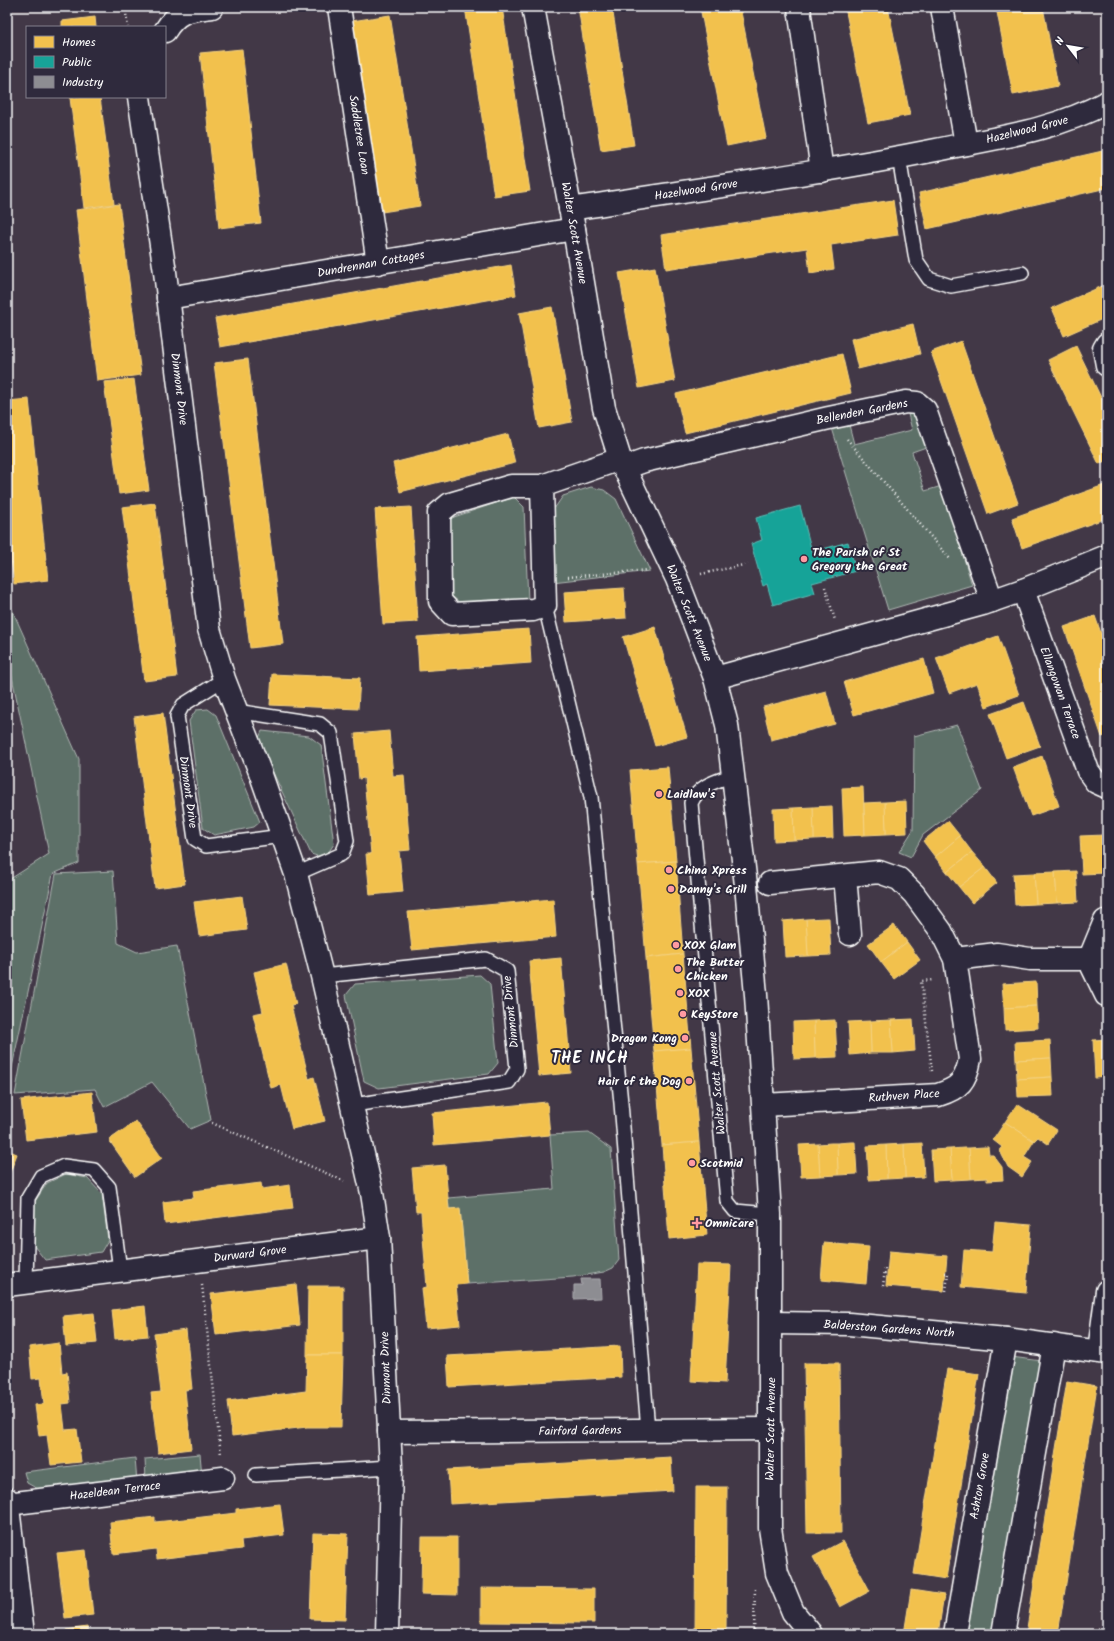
<svg xmlns="http://www.w3.org/2000/svg" width="1114" height="1641" font-family="Kalam,sans-serif">
	<style>
		.green { fill: #5d6f67; stroke: #aeb7b3 }
		.homes { fill: #f2c14e; stroke: #f6d483 }
		.public { fill: #17a398; stroke: #5dbfb7 }
		.industry { fill: #8d8d92; stroke: #afafb3 }
		.lines { fill: none; stroke-linecap: round; stroke-linejoin: round }
		.lane-casing { stroke: #fff; stroke-width: 16 }
		.street-casing { stroke: #fff; stroke-width: 25 }
		.path { stroke: #fff; stroke-width: 2.5; stroke-dasharray: 1 3; stroke-linecap: butt }
		.lane { stroke: #2f2a3d; stroke-width: 13 }
		.street { stroke: #2f2a3d; stroke-width: 22 }
		.poi-dot { fill: #ff9aa2; stroke: #2f2a3d; stroke-width: 1.5 }
		.labels { text-anchor: middle; dominant-baseline: central; stroke-width: 4; stroke-linejoin: round; paint-order: stroke }
		.street-label { font-size: 12px; fill: #fff; stroke: #2f2a3d }
		.poi-label { font-size: 12px; font-weight: bold; fill: #fff; stroke: #2f2a3d; text-anchor: start }
		.district-label { font-size: 16px; font-weight: bold; letter-spacing: 1px; fill: #fff; stroke: #2f2a3d }
	</style>
	<rect width="100%" height="100%" fill="#423847"/>
	<filter id="ink" filterUnits="userSpaceOnUse"><feTurbulence type="fractalNoise" baseFrequency=".025" numOctaves="2"/><feDisplacementMap in="SourceGraphic" scale="8" xChannelSelector="R" yChannelSelector="G"/><feConvolveMatrix kernelMatrix="1 2 1 2 8 2 1 2 1" color-interpolation-filters="sRGB"/></filter>
	<g filter="url(#ink)">
		<g class="green">
			<path d="M907,410L915,414L929,446L912,452L925,491L942,486L972,585L888,610L832,428L849,425L854,444L912,430Z"/>
			<path d="M591,487L604,490L616,499L650,571L552,582L554,509L563,496Z"/>
			<path d="M514,497L524,507L528,601L459,602L448,593V519Z"/>
			<path d="M10,605L79,759V863L53,874L7,1091V881L49,854L7,653V608Z"/>
			<path d="M208,709L216,715L260,822L254,827L214,835L203,828L189,721L196,710Z"/>
			<path d="M957,725L982,790L923,835L911,857L899,852L913,830L914,736Z"/>
			<path d="M262,731L309,736L321,745L334,844L328,853L317,856L311,854L258,740Z"/>
			<path d="M113,871L118,943L137,952L177,946L211,1120L190,1129L152,1082L104,1107L95,1089L15,1095L56,874Z"/>
			<path d="M480,975L490,984L498,1063L489,1074L379,1088L364,1081L346,995L355,984Z"/>
			<path d="M589,1133L611,1149L619,1260L613,1268L604,1272L573,1277L467,1284L460,1209H449L448,1198L554,1189L550,1135Z"/>
			<path d="M66,1174L87,1178L102,1194L108,1240L101,1252L45,1260L34,1246V1203L47,1183Z"/>
			<path d="M1011,1357L1042,1361L993,1634H964Z"/>
			<path d="M200,1454L202,1476L146,1480L145,1459Z"/>
			<path d="M135,1458L137,1483L51,1492L36,1488L27,1483L24,1472Z"/>
		</g>
		<g class="homes">
			<path d="M465,7H502L530,191L494,196Z"/>
			<path d="M578,7H612L634,145L601,150Z"/>
			<path d="M700,7H740L766,138L727,146Z"/>
			<path d="M845,7H888L910,115L868,123Z"/>
			<path d="M996,7H1043L1058,86L1013,95Z"/>
			<path d="M390,15L420,206L382,212L352,21Z"/>
			<path d="M95,17L96,27H62V21Z"/>
			<path d="M242,49L261,223L219,228L200,53Z"/>
			<path d="M78,97H100L114,204L84,208L70,98Z"/>
			<path d="M1107,150V188L927,229L919,193Z"/>
			<path d="M893,200L898,235L831,245L834,269L810,273L807,248L666,269L661,235Z"/>
			<path d="M119,204L141,375L97,381L76,210Z"/>
			<path d="M511,265L516,295L220,347L215,318Z"/>
			<path d="M655,267L675,381L639,388L619,273Z"/>
			<path d="M1107,284V317L1064,336L1052,308Z"/>
			<path d="M552,307L572,422L539,428L519,313Z"/>
			<path d="M913,324L920,354L858,369L851,339Z"/>
			<path d="M961,341L1018,503L988,514L931,352Z"/>
			<path d="M1076,346L1107,410V460L1099,464L1048,360Z"/>
			<path d="M842,354L851,393L685,433L676,394Z"/>
			<path d="M248,359L283,644L250,648L214,363Z"/>
			<path d="M134,379L149,490L119,494L104,382Z"/>
			<path d="M29,399L48,580L14,584L7,523V401Z"/>
			<path d="M508,434L515,463L400,492L393,463Z"/>
			<path d="M1107,484V518L1022,548L1012,518Z"/>
			<path d="M155,503L177,677L144,681L122,507Z"/>
			<path d="M411,507L418,622L383,624L375,509Z"/>
			<path d="M624,588L626,618L566,622L564,592Z"/>
			<path d="M1095,616L1107,650V735L1102,737L1064,627Z"/>
			<path d="M655,627L687,737L655,746L623,637Z"/>
			<path d="M529,629L531,663L419,671L417,637Z"/>
			<path d="M998,636L1019,695L986,707L977,683L949,693L936,658Z"/>
			<path d="M924,659L933,693L854,715L844,682Z"/>
			<path d="M272,674L360,678L358,709L270,705Z"/>
			<path d="M826,691L835,724L771,740L763,707Z"/>
			<path d="M1024,702L1040,746L1006,758L990,714Z"/>
			<path d="M163,713L185,884L155,888L134,717Z"/>
			<path d="M389,731L393,776L404,775L410,850L399,851L403,892L370,895L366,854H371L364,778L359,779L355,734Z"/>
			<path d="M1042,756L1059,806L1031,816L1013,767Z"/>
			<path d="M668,767L676,861L638,864L630,770Z"/>
			<path d="M863,787L865,835L844,836L842,788Z"/>
			<path d="M906,801L907,833L886,834L885,802Z"/>
			<path d="M885,802L886,834L865,835L864,803Z"/>
			<path d="M832,806L833,838L814,839L813,807Z"/>
			<path d="M813,807L814,839L794,840L793,808Z"/>
			<path d="M793,808L794,840L774,841L773,809Z"/>
			<path d="M948,821L960,836L935,857L923,841Z"/>
			<path d="M1104,835H1107V873H1105Z"/>
			<path d="M1104,835L1105,873L1082,874L1080,836Z"/>
			<path d="M960,836L972,852L947,872L935,857Z"/>
			<path d="M972,852L985,867L959,887L947,872Z"/>
			<path d="M676,861L683,954L646,958L638,864Z"/>
			<path d="M985,867L997,883L972,903L959,887Z"/>
			<path d="M1076,871L1078,902L1057,903L1055,872Z"/>
			<path d="M1055,872L1057,903L1036,904L1034,873Z"/>
			<path d="M1034,873L1036,904L1015,905L1013,874Z"/>
			<path d="M242,896L247,930L199,936L194,902Z"/>
			<path d="M553,899L556,937L412,950L408,912Z"/>
			<path d="M826,918H829L831,955L808,956L806,919Z"/>
			<path d="M806,919L808,956L785,957L783,921Z"/>
			<path d="M894,925L907,942L881,962L868,944Z"/>
			<path d="M907,942L920,960L894,979L881,962Z"/>
			<path d="M683,954L691,1048L654,1051L646,958Z"/>
			<path d="M561,958L571,1073L539,1076L529,961Z"/>
			<path d="M286,964L296,1004L291,1005L300,1043L309,1079L314,1077L325,1121L292,1129L281,1085L271,1088L253,1014L263,1012L254,972Z"/>
			<path d="M1036,982L1037,1006L1004,1008L1002,984Z"/>
			<path d="M1037,1006L1038,1028L1005,1030L1004,1008Z"/>
			<path d="M913,1019L915,1051L893,1053L891,1020Z"/>
			<path d="M835,1020L837,1057L815,1058L814,1021Z"/>
			<path d="M891,1020L893,1053H871L870,1021Z"/>
			<path d="M814,1021L815,1058L794,1059L793,1022Z"/>
			<path d="M870,1021L871,1053L850,1055L848,1022Z"/>
			<path d="M1107,1039V1077L1095,1078L1093,1040Z"/>
			<path d="M1050,1040L1051,1058L1016,1060L1015,1042Z"/>
			<path d="M691,1048L699,1142L662,1145L654,1051Z"/>
			<path d="M1051,1058L1052,1077L1017,1079L1016,1060Z"/>
			<path d="M1052,1077L1053,1096L1018,1097L1017,1079Z"/>
			<path d="M92,1092L97,1132L26,1140L21,1100Z"/>
			<path d="M547,1102L550,1135L434,1145L432,1113Z"/>
			<path d="M1017,1104L1057,1130L1048,1144L1038,1137L1034,1141L1005,1122Z"/>
			<path d="M136,1121L162,1158L135,1177L109,1140Z"/>
			<path d="M1005,1122L1034,1141L1024,1157L1032,1162L1022,1177L1008,1167L1000,1151L1002,1147L993,1140Z"/>
			<path d="M699,1142L707,1235L669,1239L662,1145Z"/>
			<path d="M851,1142H855L857,1174L838,1175L837,1143Z"/>
			<path d="M831,1143H837L838,1175L820,1176L818,1144Z"/>
			<path d="M922,1143L924,1177L905,1178L904,1144Z"/>
			<path d="M818,1144L820,1176L801,1177L799,1145Z"/>
			<path d="M904,1144L905,1178L887,1179L886,1145Z"/>
			<path d="M886,1145L887,1179L869,1180L867,1146Z"/>
			<path d="M984,1147H988L989,1155H993L1002,1167L1003,1180L987,1181V1178L971,1179L969,1148Z"/>
			<path d="M964,1148H969L971,1179L952,1180L950,1149Z"/>
			<path d="M950,1149L952,1180L933,1181L931,1150Z"/>
			<path d="M7,1150L17,1154L7,1180Z"/>
			<path d="M445,1165L449,1209L460,1208L467,1284L456,1285L460,1325L426,1328L422,1288L427,1287L424,1250L421,1212H416L412,1168Z"/>
			<path d="M261,1183L262,1189L290,1185L293,1208L165,1224L163,1202L194,1198L193,1191Z"/>
			<path d="M995,1222L1031,1225L1026,1293L961,1287L964,1250L992,1252Z"/>
			<path d="M824,1243L869,1247L866,1284L821,1280Z"/>
			<path d="M889,1251L947,1256L944,1291L886,1286Z"/>
			<path d="M697,1264L731,1265L725,1383L691,1381Z"/>
			<path d="M296,1284L300,1325L216,1335L211,1294Z"/>
			<path d="M308,1286H343V1355H307Z"/>
			<path d="M145,1306L148,1336L115,1339L112,1310Z"/>
			<path d="M94,1313L97,1343L66,1346L63,1316Z"/>
			<path d="M186,1330L192,1389L185,1390L191,1449L158,1453L151,1393L161,1392L154,1334Z"/>
			<path d="M59,1343L62,1373L67,1372L70,1403L62,1404L65,1430L77,1429L81,1462L51,1465L47,1435L39,1436L35,1405L44,1404L41,1378L32,1379L29,1347Z"/>
			<path d="M620,1346L621,1377L449,1387L447,1356Z"/>
			<path d="M307,1355H343L341,1427H307L232,1436L228,1401L306,1391Z"/>
			<path d="M804,1363H839L841,1533H807Z"/>
			<path d="M947,1369L979,1374L946,1579L914,1574Z"/>
			<path d="M1067,1381L1097,1386L1058,1634H1026Z"/>
			<path d="M671,1457L673,1491L450,1504L448,1470Z"/>
			<path d="M696,1487H727L726,1634H695Z"/>
			<path d="M280,1504L284,1535L241,1540L242,1549L157,1559L156,1549L113,1554L110,1522L155,1517V1522L194,1518L236,1513V1509Z"/>
			<path d="M313,1533L348,1534L345,1620L310,1619Z"/>
			<path d="M422,1537H457V1595L421,1594Z"/>
			<path d="M843,1541L870,1591L840,1607L813,1557Z"/>
			<path d="M86,1550L93,1615L65,1618L57,1553Z"/>
			<path d="M481,1588L594,1589V1623L481,1622Z"/>
			<path d="M911,1590L944,1595L938,1634H904Z"/>
			<path d="M87,1627L88,1634H66V1630Z"/>
		</g>
		<path class="public" d="M800,506L812,552L848,542L856,571L812,583L815,593L773,605L767,584L763,586L751,544L762,540L756,518Z"/>
		<path class="industry" d="M581,1279H600L601,1298L574,1299V1285H582Z"/>
		<g class="lines">
			<defs>
				<g id="lane">
					<path d="M899,157L916,260L929,279L951,286L1022,273"/>
					<path d="M545,606L591,797L621,1103L648,1430"/>
					<path d="M224,679L183,705L177,716L195,839L206,846L282,836"/>
					<path d="M236,711L320,724L331,733L347,841L342,854L296,874"/>
					<path d="M734,775C716,781 699,785 691,803L727,1201L735,1211L770,1214"/>
					<path d="M322,976L486,959L507,971L517,1069L509,1082L353,1105"/>
					<path d="M26,1283L28,1198L41,1176L64,1166L94,1170L109,1187L120,1270"/>
					<path d="M256,1475L391,1467"/>
				</g>
				<g id="street">
					<path d="M339,7L378,263"/>
					<path d="M533,7L574,229L604,408L620,459L677,579L694,623L715,678L727,725L746,885L756,995L770,1214V1528L777,1573L793,1612L811,1634"/>
					<path d="M942,7L966,144"/>
					<path d="M799,8L822,171"/>
					<path d="M165,31C178,10 189,10 212,7"/>
					<path d="M139,97L165,272L209,629L224,679L260,772L296,874L322,976L372,1193L379,1238L391,1467L387,1634"/>
					<path d="M570,209C692,190 815,174 936,150C995,138 1054,131 1107,102"/>
					<path d="M168,298L574,229"/>
					<path d="M1107,344L1104,349L1107,365"/>
					<path d="M624,468L644,461L829,418L906,402L917,403L925,410L992,601"/>
					<path d="M542,486L545,606L533,610L452,614L440,601L439,513L450,504L511,486H542L620,459"/>
					<path d="M1023,590L1088,771L1096,782L1107,787"/>
					<path d="M715,678L983,604L1023,590L1107,556"/>
					<path d="M845,876L850,934"/>
					<path d="M1105,921L1089,960L1106,995"/>
					<path d="M955,959L997,954L1030,959H1107"/>
					<path d="M764,1105L938,1095C960,1088 966,1081 970,1059L955,959L941,931L914,894L899,879L879,872L770,883"/>
					<path d="M7,1285L379,1238"/>
					<path d="M771,1323L849,1324L1006,1339L1107,1353"/>
					<path d="M1099,1351L1107,1291"/>
					<path d="M389,1432L771,1429"/>
					<path d="M7,1499L23,1634"/>
					<path d="M7,1504L223,1478"/>
					<path d="M955,1634L1006,1339"/>
					<path d="M1003,1634L1054,1345"/>
				</g>
			</defs>
			<use href="#lane" class="lane-casing"/>
			<use href="#street" class="street-casing"/>
			<g class="path">
				<path d="M125,7L128,27"/>
				<path d="M847,439L951,560"/>
				<path d="M701,574L748,564"/>
				<path d="M568,577L647,570"/>
				<path d="M825,587L835,620"/>
				<path d="M932,1071L921,981L933,980"/>
				<path d="M212,1123L344,1181"/>
				<path d="M945,1273H948L946,1291"/>
				<path d="M202,1285L221,1455"/>
				<path d="M883,1286L885,1269H887"/>
				<path d="M754,1634L755,1587"/>
			</g>
			<use href="#lane" class="lane"/>
			<use href="#street" class="street"/>
		</g>
	</g>
	<g class="poi-dot">
		<circle cx="804" cy="559" r="4"/>
		<circle cx="659" cy="794" r="4"/>
		<circle cx="669" cy="870" r="4"/>
		<circle cx="671" cy="889" r="4"/>
		<circle cx="676" cy="945" r="4"/>
		<circle cx="678" cy="969" r="4"/>
		<circle cx="680" cy="993" r="4"/>
		<circle cx="683" cy="1014" r="4"/>
		<circle cx="685" cy="1038" r="4"/>
		<circle cx="689" cy="1081" r="4"/>
		<circle cx="692" cy="1163" r="4"/>
		<path d="M695 1217h4v4h4v4h-4v4h-4v-4h-4v-4h4z"/>
	</g>
	<g class="labels">
		<g class="street-label">
			<text transform="translate(1027 130) rotate(-14)">Hazelwood Grove</text>
			<text transform="translate(359 135) rotate(81)">Saddletree Loan</text>
			<text transform="translate(696 190) rotate(-9)">Hazelwood Grove</text>
			<text transform="translate(574 233) rotate(80)">Walter Scott Avenue</text>
			<text transform="translate(371 264) rotate(-10)">Dundrennan Cottages</text>
			<text transform="translate(179 389) rotate(83)">Dinmont Drive</text>
			<text transform="translate(862 412) rotate(-11)">Bellenden Gardens</text>
			<text transform="translate(689 613) rotate(68)">Walter Scott Avenue</text>
			<text transform="translate(1060 693) rotate(70)">Ellangowan Terrace</text>
			<text transform="translate(188 792) rotate(82)">Dinmont Drive</text>
			<text transform="translate(511 1012) rotate(-96)">Dinmont Drive</text>
			<text transform="translate(717 1083) rotate(-95)">Walter Scott Avenue</text>
			<text transform="translate(904 1096) rotate(-4)">Ruthven Place</text>
			<text transform="translate(250 1254) rotate(-7)">Durward Grove</text>
			<text transform="translate(889 1329) rotate(4)">Balderston Gardens North</text>
			<text transform="translate(386 1368) rotate(-92)">Dinmont Drive</text>
			<text transform="translate(771 1429) rotate(-89)">Walter Scott Avenue</text>
			<text transform="translate(580 1431) rotate(-1)">Fairford Gardens</text>
			<text transform="translate(980 1486) rotate(-80)">Ashton Grove</text>
			<text transform="translate(115 1491) rotate(-7)">Hazeldean Terrace</text>
		</g>
		<g class="poi-label">
			<text x="812" y="552">The Parish of St<tspan x="812" dy="14">Gregory the Great</tspan></text>
			<text x="667" y="794">Laidlaw's</text>
			<text x="677" y="870">China Xpress</text>
			<text x="679" y="889">Danny's Grill</text>
			<text x="684" y="945">XOX Glam</text>
			<text x="686" y="962">The Butter<tspan x="686" dy="14">Chicken</tspan></text>
			<text x="688" y="993">XOX</text>
			<text x="691" y="1014">KeyStore</text>
			<text x="677" y="1038" text-anchor="end">Dragon Kong</text>
			<text x="681" y="1081" text-anchor="end">Hair of the Dog</text>
			<text x="700" y="1163">Scotmid</text>
			<text x="705" y="1223">Omnicare</text>
		</g>
		<g class="district-label">
			<text x="590" y="1058">THE INCH</text>
		</g>
	</g>
	<rect width="1114" height="1641" fill="none" stroke="#2f2a3d" stroke-width="24"/>
	<rect x="12" y="12" width="1090" height="1617" fill="none" stroke="#fff" stroke-width="1.5" filter="url(#ink)"/>
	<rect x="26" y="26" width="140" height="72" fill="#2f2a3d" stroke="#827f8b"/>
	<rect x="34" y="36" width="20" height="12" fill="#f2c14e" stroke="#827f8b"/>
	<text x="62" y="46" font-size="12" fill="#ffffff">Homes</text>
	<rect x="34" y="56" width="20" height="12" fill="#17a398" stroke="#827f8b"/>
	<text x="62" y="66" font-size="12" fill="#ffffff">Public</text>
	<rect x="34" y="76" width="20" height="12" fill="#8d8d92" stroke="#827f8b"/>
	<text x="62" y="86" font-size="12" fill="#ffffff">Industry</text>
	<g transform="translate(1068 46) rotate(301)" stroke="#2f2a3d" stroke-width="3" paint-order="stroke">
	<path d="M0-3L7 15L0 10L-7 15Z" fill="#ffffff"/>
	<text y="-6" font-size="11" font-weight="bold" text-anchor="middle" fill="#ffffff">N</text>
	</g>
</svg>
